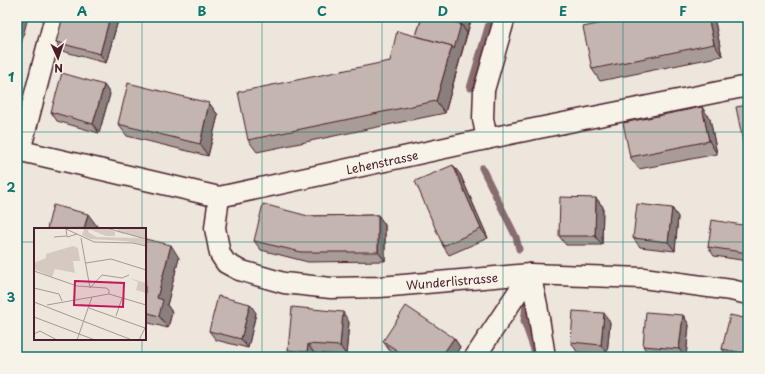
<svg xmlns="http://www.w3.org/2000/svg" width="765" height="374" font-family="'Playpen Sans',sans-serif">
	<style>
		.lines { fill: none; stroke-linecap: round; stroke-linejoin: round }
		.stream { stroke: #896c6f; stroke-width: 7 }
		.minor-casing { stroke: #4a1f2b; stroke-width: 23 }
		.minor { stroke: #f7f3e8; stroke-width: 20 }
		.wall { fill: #a99c97; stroke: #4a1f2b }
		.shaded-wall { fill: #897f7b; stroke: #4a1f2b }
		.building { fill: #c4b5b0; stroke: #4a1f2b }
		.grid { fill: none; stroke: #0f766e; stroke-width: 1; stroke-opacity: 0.55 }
		.labels { text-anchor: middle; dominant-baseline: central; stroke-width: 3.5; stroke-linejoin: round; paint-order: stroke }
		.street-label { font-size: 12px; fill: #4a1f2b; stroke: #f7f3e8 }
		.inset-road { fill: none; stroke: #ab9696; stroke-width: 1 }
		.view { fill: #c2185b; fill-opacity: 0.15; stroke: #c2185b; stroke-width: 2 }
		.inset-edge { fill: none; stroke: #4a1f2b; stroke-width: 2 }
		.neatline { fill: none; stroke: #0f766e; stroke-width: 1.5 }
		.grid-label { font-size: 13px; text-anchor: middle; font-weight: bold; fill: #0f766e }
	</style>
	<rect width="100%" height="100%" fill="#ece6dd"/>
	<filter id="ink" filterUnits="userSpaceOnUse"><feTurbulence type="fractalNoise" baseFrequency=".025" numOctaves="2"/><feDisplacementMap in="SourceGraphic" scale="8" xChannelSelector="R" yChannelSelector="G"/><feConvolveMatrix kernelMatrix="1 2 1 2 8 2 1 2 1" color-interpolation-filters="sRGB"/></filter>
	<g filter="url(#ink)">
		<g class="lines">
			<g class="stream">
				<path d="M470,88L491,17"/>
				<path d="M482,168L516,237L519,249"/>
				<path d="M526,305L524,321L536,355"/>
			</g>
			<defs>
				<g id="minor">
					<path d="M487,139L483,119L484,90L505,17"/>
					<path d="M17,150L219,197L514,133L748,86"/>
					<path d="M20,151L55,17"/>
					<path d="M219,197L215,228L220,254L226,263L239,270L284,283L331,288L380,287L530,274L643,278L731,290L748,294"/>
					<path d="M530,274L537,305L545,357"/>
					<path d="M475,357L530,274"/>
				</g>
			</defs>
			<use href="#minor" class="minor-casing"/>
			<use href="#minor" class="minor"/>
		</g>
		<g class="wall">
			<path d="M63,17H119L106,63L62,51L56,42Z"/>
			<path d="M422,17H472L445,113L257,152L248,140L390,61L416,36Z"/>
			<path d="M568,17H580L579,20Z"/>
			<path d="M714,17L722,56L600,81L592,69Z"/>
			<path d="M104,85L110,94L99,133L57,121L51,112Z"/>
			<path d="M209,103L218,115L208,156L127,136L118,124Z"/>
			<path d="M710,119L717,154L639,169L630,157Z"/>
			<path d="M460,174L488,238L449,255L443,246Z"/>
			<path d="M596,198L603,207L602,245H566L559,236Z"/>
			<path d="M672,208L678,217L675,251L640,247L633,238Z"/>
			<path d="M378,215L385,225V261L308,262L261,250L254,241L308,216Z"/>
			<path d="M748,226V261L714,256L708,247Z"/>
			<path d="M145,239L179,258L167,305L172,312L168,328L145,322Z"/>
			<path d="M256,313L248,348L216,340L209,331Z"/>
			<path d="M683,315L689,325L686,357H672L649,355L643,346Z"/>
			<path d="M748,319V357H728L722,349Z"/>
			<path d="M349,322L346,355L314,353V357H293L288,350Z"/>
			<path d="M610,322L607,354L577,352L571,342Z"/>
			<path d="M454,338L460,347L454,357H400L389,350L383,341Z"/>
		</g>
		<g class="shaded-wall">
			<path d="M19,17H28L17,60V26Z"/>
			<path d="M110,17H119L106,63L100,54Z"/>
			<path d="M460,17H472L467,33L459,21Z"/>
			<path d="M577,17H580L579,20Z"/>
			<path d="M708,17H714L722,56L714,44Z"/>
			<path d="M461,24L467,33L445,113L436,101L452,46Z"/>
			<path d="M104,85L110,94L99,133L93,124Z"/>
			<path d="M209,103L218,115L208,156L200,144Z"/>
			<path d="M702,107L710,119L717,154L709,141Z"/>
			<path d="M453,165L460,174L488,238L481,229Z"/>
			<path d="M596,198L603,207L602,245L595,236Z"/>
			<path d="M672,208L678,217L675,251L668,242Z"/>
			<path d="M88,214L97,226L96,229H84Z"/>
			<path d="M378,215L385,225V261L378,252Z"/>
			<path d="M171,245L179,258L167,305L172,312L168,328L159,316L157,298Z"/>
			<path d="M250,304L256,313L248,348L241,339Z"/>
			<path d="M343,312L349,322L346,355L340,346Z"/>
			<path d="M604,313L610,322L607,354L601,345Z"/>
			<path d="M683,315L689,325L686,357H685L679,349Z"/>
			<path d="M454,338L460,347L454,357H441Z"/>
			<path d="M308,344L314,353V357H311L307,352Z"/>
		</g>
		<g class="building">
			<path d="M17,17H19L17,26Z"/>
			<path d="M63,17H110L100,54L56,42Z"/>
			<path d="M422,17H436L461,24L454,49L452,46L416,36Z"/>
			<path d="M445,17H460L459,21Z"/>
			<path d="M632,17H708L714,44L592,69L583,27Z"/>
			<path d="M397,31L452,46L436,101L248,140L238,92L390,61Z"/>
			<path d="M62,73L104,85L93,124L51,112Z"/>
			<path d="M128,83L209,103L200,144L118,124Z"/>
			<path d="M748,105V166L736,107Z"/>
			<path d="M702,107L709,141L630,157L623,123Z"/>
			<path d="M453,165L481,229L443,246L415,181Z"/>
			<path d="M560,197L596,198L595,236H559Z"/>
			<path d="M263,204L308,216L378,215V252H301L254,241Z"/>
			<path d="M637,204L672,208L668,242L633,238Z"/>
			<path d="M53,205L88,214L84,229H47Z"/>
			<path d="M712,220L748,226V253L708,247Z"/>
			<path d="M145,239L171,245L157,298L163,300L159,316L145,312Z"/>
			<path d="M218,296L250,304L241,339L209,331Z"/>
			<path d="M406,306L454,338L441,357H407L383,341Z"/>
			<path d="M292,307L343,312L340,346L308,344L307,352L288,350Z"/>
			<path d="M573,311L604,313L601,345L571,342Z"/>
			<path d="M646,312L683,315L679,349L643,346Z"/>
			<path d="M730,315L748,319V354L722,349Z"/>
		</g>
	</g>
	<path class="grid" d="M142,17V229M262,17V357M382,17V357M503,17V357M623,17V357M17,132H748M17,242H35M145,242H748M142,339V357"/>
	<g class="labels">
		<g class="street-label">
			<text transform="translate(382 162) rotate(-12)">Lehenstrasse</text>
			<text transform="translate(452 281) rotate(-5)">Wunderlistrasse</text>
		</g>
	</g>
	<g transform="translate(34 228)">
		<rect width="112" height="112" fill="#ece6dd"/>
		<path d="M46,0H70L81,4V8H72L55,1L54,4L63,9L106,10L112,12V17L90,13L56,11L48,7L50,2ZM84,0H112V11L83,4ZM39,18L44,20L46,33H39L41,45L21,41L18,49L0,41V35L12,30V26ZM95,50L112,55V65L102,62L104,54Z" fill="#d5c9c2"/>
		<path class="inset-road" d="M30,0L60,14L99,15L112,18M72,0L112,11M32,1L33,9L43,6M20,9L32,8M47,10L56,60M52,35L77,31L112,42M0,43L43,58L72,60L75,62V66M0,60L25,66L28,73M56,60L68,47L88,50L95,47M0,74L98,112M13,77L75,66L112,77M55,80L111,100M82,88L88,70M0,89L61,112M0,106L6,103L23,112M43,112L58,69M105,112L112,98"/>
		<path class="view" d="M41,53L90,55L89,79L40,77Z"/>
		<rect width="112" height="112" class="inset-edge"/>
	</g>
	<rect width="765" height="374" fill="none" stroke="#f7f3e8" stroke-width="44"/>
	<g transform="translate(58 58) rotate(177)" stroke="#f7f3e8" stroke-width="3" paint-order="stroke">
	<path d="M0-3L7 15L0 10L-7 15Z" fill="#4a1f2b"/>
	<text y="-6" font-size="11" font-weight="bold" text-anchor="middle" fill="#4a1f2b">N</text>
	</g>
	<rect x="22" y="22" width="721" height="330" class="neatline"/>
	<g class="grid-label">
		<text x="82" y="16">A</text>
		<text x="202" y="16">B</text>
		<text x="322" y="16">C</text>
		<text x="443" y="16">D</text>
		<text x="563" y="16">E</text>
		<text x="683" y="16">F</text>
		<text x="11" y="82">1</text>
		<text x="11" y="192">2</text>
		<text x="11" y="302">3</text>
	</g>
</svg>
